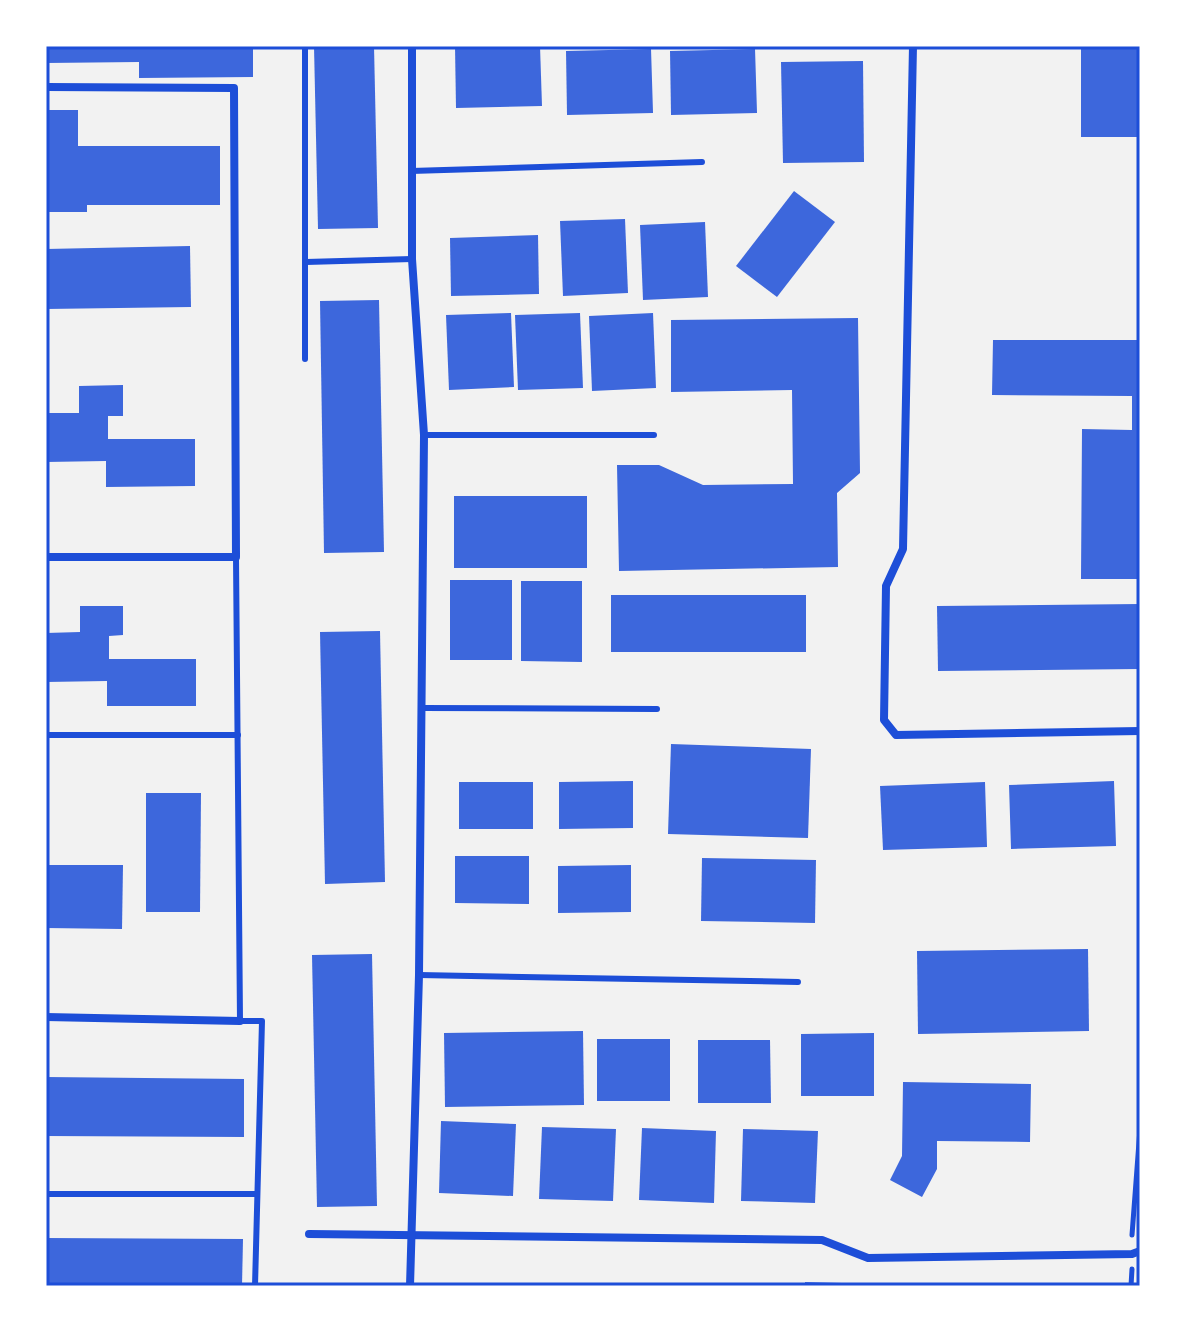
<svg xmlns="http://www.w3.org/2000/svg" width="1186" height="1332" font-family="'Alegreya Sans',sans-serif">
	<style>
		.building { fill: #3d67dc }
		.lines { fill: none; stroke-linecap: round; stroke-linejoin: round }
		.path { stroke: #1d4ed8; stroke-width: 5 }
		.service { stroke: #1d4ed8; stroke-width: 6 }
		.minor { stroke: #1d4ed8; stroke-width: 8 }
		.neatline { fill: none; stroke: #1d4ed8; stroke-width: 3 }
	</style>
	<rect width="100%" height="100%" fill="#f2f2f2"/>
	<g class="building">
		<path d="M46,46H253V77L139,78V62L46,63Z"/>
		<path d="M314,46H374L378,228L318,229Z"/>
		<path d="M455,46H540L542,106L456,108Z"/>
		<path d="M651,49L653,113L567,115L566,51Z"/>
		<path d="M755,49L757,113L671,115L670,51Z"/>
		<rect x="1081" y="49" width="59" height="88"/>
		<path d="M863,61L864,162L783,163L781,62Z"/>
		<path d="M46,110H78V146H220V205H87V212H46Z"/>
		<path d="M794,191L835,222L777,297L736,266Z"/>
		<path d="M625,219L628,293L563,296L560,221Z"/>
		<path d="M705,222L708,297L643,300L640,225Z"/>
		<path d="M538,235L539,294L451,296L450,238Z"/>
		<path d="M190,246L191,307L46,309V249Z"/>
		<path d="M379,300L384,552L324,553L320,301Z"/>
		<path d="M511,313L514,387L449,390L446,315Z"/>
		<path d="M580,313L583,388L518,390L515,315Z"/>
		<path d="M653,313L656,388L592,391L589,316Z"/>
		<path d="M858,318L860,473L837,493L838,567L619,571L617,465H659L703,485L793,484L792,390L671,392V320Z"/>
		<path d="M993,340H1140V579H1081L1082,429L1132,430V396L992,395Z"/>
		<path d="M123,385V416H108V439H195V486L106,487V461L46,462V413H79V386Z"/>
		<rect x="454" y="496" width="133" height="72"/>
		<rect x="450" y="580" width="62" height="80"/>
		<path d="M521,581H582V662L521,661Z"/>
		<rect x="611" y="595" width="195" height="57"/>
		<path d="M1140,604V669L938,671L937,606Z"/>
		<path d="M80,606H123V635L109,636V659H196V706H107V681L46,682V633L80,632Z"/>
		<path d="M380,631L385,882L325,884L320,632Z"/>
		<path d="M671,744L811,749L808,838L668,834Z"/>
		<path d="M633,781V828L559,829V782Z"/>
		<path d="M1114,781L1116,846L1011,849L1009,785Z"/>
		<rect x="459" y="782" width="74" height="47"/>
		<path d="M985,782L987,847L883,850L880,786Z"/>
		<path d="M146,793H201L200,912H146Z"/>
		<path d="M455,856H529V904L455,903Z"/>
		<path d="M702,858L816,860L815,923L701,921Z"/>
		<path d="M46,865H123L122,929L46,928Z"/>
		<path d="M631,865V912L558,913V866Z"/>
		<path d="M1088,949L1089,1031L918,1034L917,951Z"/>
		<path d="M372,954L377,1206L317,1207L312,955Z"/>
		<path d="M583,1031L584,1105L445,1107L444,1033Z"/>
		<path d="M874,1033V1096H801V1034Z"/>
		<rect x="597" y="1039" width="73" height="62"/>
		<path d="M698,1040H770L771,1103H698Z"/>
		<path d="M46,1077L244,1079V1137L46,1136Z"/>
		<path d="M903,1082L1031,1084L1030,1142L937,1141V1169L922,1197L890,1180L902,1156Z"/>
		<path d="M441,1121L516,1124L513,1196L439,1193Z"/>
		<path d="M542,1127L616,1129L613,1201L539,1199Z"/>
		<path d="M642,1128L716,1131L714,1203L639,1200Z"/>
		<path d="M743,1129L818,1131L815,1203L741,1201Z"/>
		<path d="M46,1238L243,1239L242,1286H46Z"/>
		<path d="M805,1282L842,1283V1286H805Z"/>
	</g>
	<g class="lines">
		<g class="path">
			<path d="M1132,1235L1140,1129"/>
			<path d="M1131,1286L1132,1269"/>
		</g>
		<g class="service">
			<path d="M305,46V359"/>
			<path d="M411,171L702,162"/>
			<path d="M306,262L412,259"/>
			<path d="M424,435H654"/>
			<path d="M236,557L240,1021H262L255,1286"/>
			<path d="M422,708L657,709"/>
			<path d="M46,735H238"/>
			<path d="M419,975L798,982"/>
			<path d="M46,1194H257"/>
		</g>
		<g class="minor">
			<path d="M913,46L903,549L886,586L884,720L896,735L1140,731"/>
			<path d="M46,87L234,88L236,557H46"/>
			<path d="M46,1017L240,1021"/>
			<path d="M309,1234L822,1240L868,1258L1132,1254L1140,1251"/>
			<path d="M410,1286L419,975L424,435L412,259V46"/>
		</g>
	</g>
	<rect width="1186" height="1332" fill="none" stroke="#ffffff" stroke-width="96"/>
	<rect x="48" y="48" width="1090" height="1236" class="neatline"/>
</svg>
